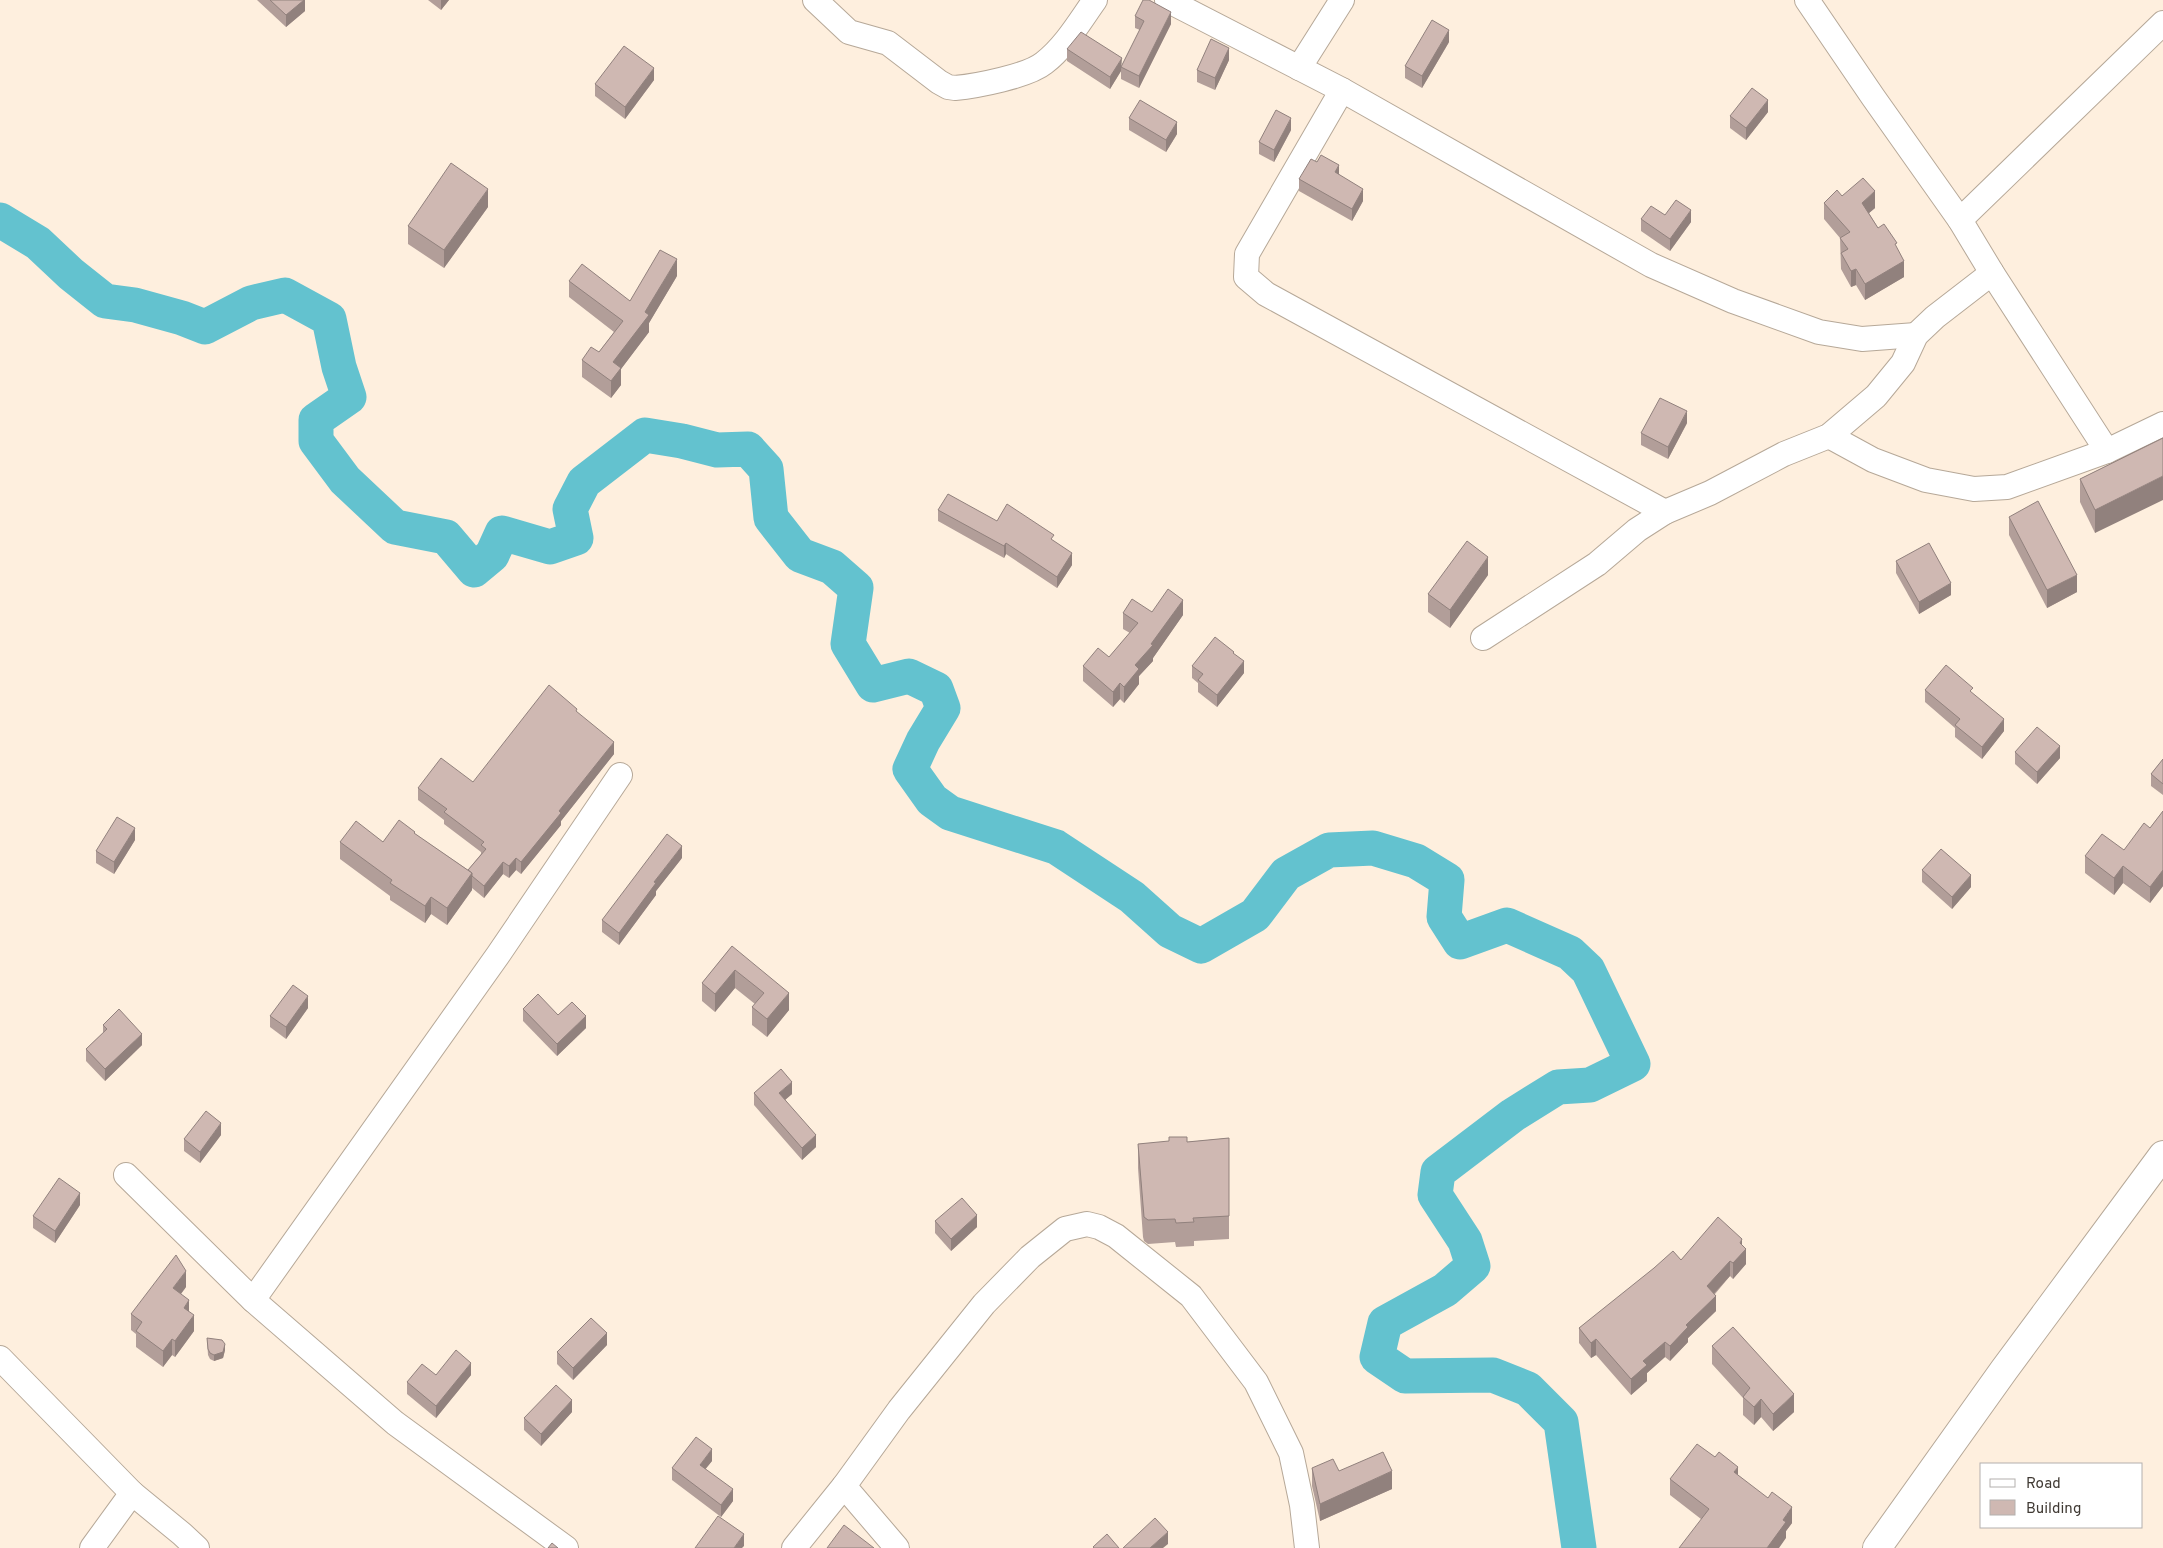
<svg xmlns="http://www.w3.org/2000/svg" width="2163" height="1548" font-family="Overpass,sans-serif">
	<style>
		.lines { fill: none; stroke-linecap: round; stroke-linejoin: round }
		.river { stroke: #63c2cf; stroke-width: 35 }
		.street-casing { stroke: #b6a898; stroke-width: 26 }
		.secondary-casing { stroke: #b6a898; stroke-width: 30 }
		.street { stroke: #fff; stroke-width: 24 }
		.secondary { stroke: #fff; stroke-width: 28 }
		.wall { fill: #b29e99 }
		.shaded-wall { fill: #91817d }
		.building { fill: #cfb8b2; stroke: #91817d }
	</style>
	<rect width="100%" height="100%" fill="#feefde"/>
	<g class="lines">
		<path class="river" d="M0,220L38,243L71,274L105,301L135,305L182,318L205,327L251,303L285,295L329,319L339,367L349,397L316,420V441L345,480L395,527L446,537L474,570L492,555L502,533L550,547L576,538L570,509L584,482L645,435L682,441L717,450L748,449L766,469L771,518L800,555L832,567L856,588L848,644L873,685L909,676L936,689L943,708L923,741L910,769L932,800L950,813L1056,847L1132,897L1170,931L1201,946L1255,915L1286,874L1329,850L1373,848L1416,861L1447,880L1444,917L1460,942L1507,925L1570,953L1588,970L1633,1064L1590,1085L1558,1087L1513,1115L1438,1172L1435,1195L1465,1241L1473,1266L1445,1290L1385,1323L1377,1357L1405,1376L1493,1375L1528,1389L1561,1422L1579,1548"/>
		<defs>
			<g id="street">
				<path d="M815,0L849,32L888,43L939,82L948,87L955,88C977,86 1028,76 1044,63C1065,47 1080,21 1095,0"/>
				<path d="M1167,0L1342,90L1651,265L1733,301L1819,332L1862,339L1916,335"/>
				<path d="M1807,0L1873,97L1960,220L1992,273L2107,451"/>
				<path d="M1299,68L1342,0"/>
				<path d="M1342,90L1247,254L1246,277L1266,294L1665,512"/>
				<path d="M1960,220L2163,23"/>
				<path d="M1829,436L1873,460L1926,480L1974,489L2007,487L2107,451L2163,424"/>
				<path d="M1483,638L1597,564L1637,530L1665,512L1710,493L1784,454L1829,436L1876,396L1903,363L1916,335L1935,317L1992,273"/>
				<path d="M126,1175L253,1300"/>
				<path d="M0,1358L132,1493L182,1534L197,1548"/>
				<path d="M92,1548L132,1493"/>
				<path d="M566,1548L395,1423L253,1300L498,955L620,775"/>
				<path d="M794,1548L844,1486"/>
				<path d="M897,1548L844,1486L899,1410L984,1304L1030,1257L1065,1229L1087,1224L1099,1227L1116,1236L1191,1296L1256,1382L1291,1453L1302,1505L1307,1548"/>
			</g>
			<path id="secondary" d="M1877,1548L2004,1370L2163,1155"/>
		</defs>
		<use href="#street" class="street-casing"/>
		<use href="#secondary" class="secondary-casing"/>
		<use href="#street" class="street"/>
		<use href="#secondary" class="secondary"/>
	</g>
	<g class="wall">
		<path d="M257,0H305V11L286,27Z"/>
		<path d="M428,0H449L441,10Z"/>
		<path d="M1135,16L1171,24L1139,88L1121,79V71L1110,89L1067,61V49L1122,66L1140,30L1135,28Z"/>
		<path d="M1449,42L1422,88L1405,78V66Z"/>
		<path d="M1229,60L1215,90L1197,82V70Z"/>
		<path d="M654,80L625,119L595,96V84Z"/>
		<path d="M1768,112L1746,140L1730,128V116Z"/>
		<path d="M1129,118L1177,134L1166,152L1129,130Z"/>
		<path d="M1291,130L1274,162L1259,154V142Z"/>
		<path d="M1339,174L1363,201L1352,221L1299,191V179Z"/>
		<path d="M1842,196L1875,208L1869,213L1878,228L1897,248L1904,277L1865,300L1856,285L1851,287L1841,269L1840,238L1824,219V203Z"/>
		<path d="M488,207L444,268L408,244V226Z"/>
		<path d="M1665,215L1691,222L1670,251L1641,231V219Z"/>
		<path d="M677,276L649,323V332L621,369V385L611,398L582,377V360L599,352L614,332L569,297V281L630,301Z"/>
		<path d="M1687,423L1668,459L1641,445V433Z"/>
		<path d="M2163,438L2095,533L2080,502V479Z"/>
		<path d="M938,510L997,521L1054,541L1072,565L1057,588L1006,554L1004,558L938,521Z"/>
		<path d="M2009,517L2077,592L2047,608L2009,535Z"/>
		<path d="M1896,561L1951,595L1919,614L1896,573Z"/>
		<path d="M1488,575L1450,628L1428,612V594Z"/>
		<path d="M1152,612L1183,615L1153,658V661L1139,676V684L1124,703L1120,699L1113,707L1083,681V666L1109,657L1130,633L1123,629V613Z"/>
		<path d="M1234,654L1244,673L1217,707L1198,692V683L1192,678V666Z"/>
		<path d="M1925,690L1973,694L2004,731L1982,759L1955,737V728L1925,702Z"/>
		<path d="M577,712L614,754L561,821V825L521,874L516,870L509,878L503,874L484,898L472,888V890L447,925L431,914L425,923L390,900V896L340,859V842H383L415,834L468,870L481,854V852L444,824V820L418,800V788L473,782Z"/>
		<path d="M2015,752L2060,758L2037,784L2015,764Z"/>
		<path d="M2163,759V795L2151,786V774Z"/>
		<path d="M2163,811V886L2150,903L2123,883L2114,895L2085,873V856L2124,850L2150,828Z"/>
		<path d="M135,840L114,874L96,863V851Z"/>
		<path d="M682,858L656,891V895L619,945L602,932V920Z"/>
		<path d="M1922,870L1971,887L1952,909L1922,882Z"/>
		<path d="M732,946L789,1010L767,1037L752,1025V1007L755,1004L735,988L715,1012L702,1001V983Z"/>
		<path d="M308,1008L286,1039L270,1027V1016Z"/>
		<path d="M523,1009L586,1028L557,1056L523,1021Z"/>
		<path d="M103,1025L142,1045L105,1081L86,1061V1049L103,1033Z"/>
		<path d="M754,1093L792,1094L785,1100L816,1147L802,1160L754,1105Z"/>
		<path d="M221,1135L200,1163L184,1151V1139Z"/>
		<path d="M1229,1138V1239L1194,1241V1246L1176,1247L1175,1242L1148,1244L1144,1241L1143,1237L1138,1168V1144L1187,1142Z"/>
		<path d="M80,1205L55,1243L33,1228V1216Z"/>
		<path d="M935,1221L977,1227L951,1251L935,1233Z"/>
		<path d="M1742,1245L1746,1264L1733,1279L1730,1276L1715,1294L1716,1311L1688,1338V1342L1670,1361L1665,1357L1647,1373V1381L1631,1395L1596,1355L1591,1358L1579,1343V1328L1681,1260Z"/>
		<path d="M186,1287L181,1294L189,1312L194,1331L175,1357L172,1355L163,1367L136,1347V1334L131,1330V1314Z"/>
		<path d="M207,1338L225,1350L223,1358L214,1361L210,1359L208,1355Z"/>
		<path d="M607,1345L573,1380L557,1364V1352Z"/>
		<path d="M1712,1346L1794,1412L1773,1431L1761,1417L1754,1425L1743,1415V1398L1712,1364Z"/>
		<path d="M436,1375H471L436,1418L407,1394V1382Z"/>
		<path d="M572,1412L541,1446L524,1430V1418Z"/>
		<path d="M712,1461L705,1469L733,1501L721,1517L672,1480V1468Z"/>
		<path d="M1312,1468L1339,1471L1392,1489L1320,1521L1312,1486Z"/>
		<path d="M1738,1475L1792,1523L1786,1531V1538L1701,1519L1670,1495V1479Z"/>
	</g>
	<g class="shaded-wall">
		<path d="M304,0H305V11L286,27V15Z"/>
		<path d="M441,0H449L441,10Z"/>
		<path d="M1171,12V24L1139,88V76Z"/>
		<path d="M1449,30V42L1422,88V76Z"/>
		<path d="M1229,48V60L1215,90V78Z"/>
		<path d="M1122,58L1121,71L1110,89V77Z"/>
		<path d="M654,68V80L625,119V107Z"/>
		<path d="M1768,100V112L1746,140V128Z"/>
		<path d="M1291,118V130L1274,162V150Z"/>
		<path d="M1177,122V134L1166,152V140Z"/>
		<path d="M1339,165V177L1335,172Z"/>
		<path d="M488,189V207L444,268V250Z"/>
		<path d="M1363,189V201L1352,221V209Z"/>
		<path d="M1875,191V208L1862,219V203Z"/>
		<path d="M1691,210V222L1670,251V239Z"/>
		<path d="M677,259V276L649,323V332L621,369V385L611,398V381L613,362L645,312Z"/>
		<path d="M1904,261V277L1865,300V284Z"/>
		<path d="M1856,269V285L1851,287V271Z"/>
		<path d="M1687,411V423L1668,459V447Z"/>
		<path d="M2163,476V500L2095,533V510Z"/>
		<path d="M1006,543V554L1004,558V546Z"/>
		<path d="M1072,553V565L1057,588V577Z"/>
		<path d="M1488,557V575L1450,628V610Z"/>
		<path d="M2077,575V592L2047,608V590Z"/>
		<path d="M1951,583V595L1919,614V602Z"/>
		<path d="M1183,600V615L1153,658V661L1139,676V684L1124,703V687L1135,665Z"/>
		<path d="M1244,661V673L1217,707V695Z"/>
		<path d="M1120,683V699L1113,707V692Z"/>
		<path d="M2004,719V731L1982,759V747Z"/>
		<path d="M614,742V754L561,821V825L521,874V862L559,811Z"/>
		<path d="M2060,746V758L2037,784V772Z"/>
		<path d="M135,828V840L114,874V862Z"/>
		<path d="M682,846V858L656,891V895L619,945V933L654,882Z"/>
		<path d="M516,858V870L509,878V866Z"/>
		<path d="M503,862V874L484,898V886Z"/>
		<path d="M2123,866V883L2114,895V878Z"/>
		<path d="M2163,870V886L2150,903V887Z"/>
		<path d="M472,873V890L447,925V908Z"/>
		<path d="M1971,875V887L1952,909V897Z"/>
		<path d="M431,897V914L425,923V906Z"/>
		<path d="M735,970V988L715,1012V994Z"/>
		<path d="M789,993V1010L767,1037V1019Z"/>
		<path d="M308,996V1008L286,1039V1027Z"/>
		<path d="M586,1016V1028L557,1056V1044Z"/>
		<path d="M142,1034V1045L105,1081V1069Z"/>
		<path d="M792,1082V1094L779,1105V1093Z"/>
		<path d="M221,1123V1135L200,1163V1152Z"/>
		<path d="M816,1135V1147L802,1160V1148Z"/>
		<path d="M80,1193V1205L55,1243V1231Z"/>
		<path d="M977,1215V1227L951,1251V1239Z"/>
		<path d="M1742,1239V1252L1746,1249V1264L1733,1279V1263L1740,1243Z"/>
		<path d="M1730,1261V1276L1707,1301V1286Z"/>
		<path d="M186,1271V1287L173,1304V1288Z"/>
		<path d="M1716,1296V1311L1688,1338V1342L1670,1361V1346L1686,1325Z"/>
		<path d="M189,1300V1316L184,1308Z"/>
		<path d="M194,1315V1331L175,1357V1341Z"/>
		<path d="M607,1333V1345L573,1380V1368Z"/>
		<path d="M172,1339V1355L163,1367V1351Z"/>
		<path d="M1596,1339V1355L1591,1358V1343Z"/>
		<path d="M1665,1342V1357L1647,1373V1381L1631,1395V1379L1643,1361Z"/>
		<path d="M225,1344V1350L223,1358L214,1361V1355Z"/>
		<path d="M471,1363V1375L436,1418V1406Z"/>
		<path d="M1794,1394V1412L1773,1431V1414Z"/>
		<path d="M1761,1399V1417L1754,1425V1407Z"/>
		<path d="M572,1400V1412L541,1446V1434Z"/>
		<path d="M712,1449V1461L700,1476V1465Z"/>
		<path d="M1738,1467V1483L1734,1472Z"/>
		<path d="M1392,1471V1489L1320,1521V1504Z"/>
		<path d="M733,1489V1501L721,1517V1505Z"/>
		<path d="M1792,1507V1523L1786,1531V1538L1779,1548H1767L1783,1520Z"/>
		<path d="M1168,1532V1544L1163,1548H1150Z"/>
		<path d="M744,1534V1546L742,1548H734Z"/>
	</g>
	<g class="building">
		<path d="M270,0H304L286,15Z"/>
		<path d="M1143,0H1149L1171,12L1139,76L1121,67L1144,21L1135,16Z"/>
		<path d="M1432,20L1449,30L1422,76L1405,66Z"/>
		<path d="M1081,32L1122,58L1110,77L1067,49Z"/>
		<path d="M1211,39L1229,48L1215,78L1197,70Z"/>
		<path d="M624,46L654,68L625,107L595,84Z"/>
		<path d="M1752,88L1768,100L1746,128L1730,116Z"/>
		<path d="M1140,100L1177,122L1166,140L1129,118Z"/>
		<path d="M1276,110L1291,118L1274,150L1259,142Z"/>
		<path d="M1321,155L1339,165L1335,172L1363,189L1352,209L1299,179L1311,159L1317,162Z"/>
		<path d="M451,163L488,189L444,250L408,226Z"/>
		<path d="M1863,178L1875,191L1862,203L1878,228L1884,224L1897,243L1895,244L1904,261L1865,284L1856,269L1851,271L1841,253L1848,249L1840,238L1850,232L1824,203L1837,190L1842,196Z"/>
		<path d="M1676,200L1691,210L1670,239L1641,219L1651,206L1665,215Z"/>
		<path d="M660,250L677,259L645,312L649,315L613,362L621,368L611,381L582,360L591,347L599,352L623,321L569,281L582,264L630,301Z"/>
		<path d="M1660,398L1687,411L1668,447L1641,433Z"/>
		<path d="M2163,438V476L2095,510L2080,479Z"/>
		<path d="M948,494L997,521L1007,504L1054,535L1051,539L1072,553L1057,577L1006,543L1004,546L938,510Z"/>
		<path d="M2038,501L2077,575L2047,590L2009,517Z"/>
		<path d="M1467,541L1488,557L1450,610L1428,594Z"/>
		<path d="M1929,543L1951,583L1919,602L1896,561Z"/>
		<path d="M1168,589L1183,600L1151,644L1153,645L1135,665L1139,669L1124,687L1120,683L1113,692L1083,666L1098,648L1109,657L1138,623L1123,613L1132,599L1152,612Z"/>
		<path d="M1215,637L1234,652L1233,653L1244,661L1217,695L1198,680L1203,674L1192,666Z"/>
		<path d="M1946,665L1973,688L1970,691L2004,719L1982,747L1955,725L1960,719L1925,690Z"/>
		<path d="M549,685L577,709L576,711L614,742L559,811L561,813L521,862L516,858L509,866L503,862L484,886L472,876V873L468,870L486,849L481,845L484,842L444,812L447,809L418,788L441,758L473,782Z"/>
		<path d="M2037,727L2060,746L2037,772L2015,752Z"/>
		<path d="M2163,759V784L2151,774Z"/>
		<path d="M2163,811V870L2150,887L2123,866L2114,878L2085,856L2102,834L2124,850L2144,823L2150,828Z"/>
		<path d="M117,817L135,828L114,862L96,851Z"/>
		<path d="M399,820L415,832L414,833L472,873L447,908L431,897L425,906L390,883L392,880L340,842L356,821L383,842Z"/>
		<path d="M667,834L682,846L654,882L656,883L619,933L602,920Z"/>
		<path d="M1941,849L1971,875L1952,897L1922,870Z"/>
		<path d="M732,946L789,993L767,1019L752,1007L764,993L735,970L715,994L702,983Z"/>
		<path d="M293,985L308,996L286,1027L270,1016Z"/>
		<path d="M538,994L558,1015L572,1002L586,1016L557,1044L523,1009Z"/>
		<path d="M119,1009L142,1034L105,1069L86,1049L107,1029L103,1025Z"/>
		<path d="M781,1069L792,1082L779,1093L816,1135L802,1148L754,1093Z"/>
		<path d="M206,1111L221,1123L200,1152L184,1139Z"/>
		<path d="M1169,1137H1187V1142L1229,1138V1216L1193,1218L1194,1222L1176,1223L1175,1219L1148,1220L1144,1217L1138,1144L1169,1141Z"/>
		<path d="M59,1178L80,1193L55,1231L33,1216Z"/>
		<path d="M962,1198L977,1215L951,1239L935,1221Z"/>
		<path d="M1718,1217L1742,1239L1740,1243L1746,1249L1733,1263L1730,1261L1707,1286L1716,1296L1686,1325L1688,1327L1670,1346L1665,1342L1643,1361L1647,1365L1631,1379L1596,1339L1591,1343L1579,1328L1654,1268L1673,1251L1681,1260Z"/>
		<path d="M176,1255L186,1271L173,1288L189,1300L184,1308L194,1315L175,1341L172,1339L163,1351L136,1331L142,1322L131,1314Z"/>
		<path d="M591,1318L607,1333L573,1368L557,1352Z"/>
		<path d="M1733,1327L1794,1394L1773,1414L1761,1399L1754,1407L1743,1397L1750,1388L1712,1346Z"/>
		<path d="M207,1338L222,1340L225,1344L223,1352L214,1355L210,1353L208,1349Z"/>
		<path d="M456,1350L471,1363L436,1406L407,1382L422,1364L436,1375Z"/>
		<path d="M556,1385L572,1400L541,1434L524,1418Z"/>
		<path d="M696,1437L712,1449L700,1465L733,1489L721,1505L672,1468Z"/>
		<path d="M1697,1444L1715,1457L1719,1452L1738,1467L1734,1472L1768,1498L1772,1492L1792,1507L1783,1520L1786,1522L1767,1548H1679L1709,1509L1670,1479Z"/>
		<path d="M1383,1452L1392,1471L1320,1504L1312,1468L1333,1459L1339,1471Z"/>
		<path d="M718,1516L744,1534L734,1548H695Z"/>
		<path d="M1155,1518L1168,1532L1150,1548H1123Z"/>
		<path d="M844,1525L874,1548H827Z"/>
		<path d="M1107,1534L1119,1548H1094L1093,1547Z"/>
		<path d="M552,1543L558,1548H548Z"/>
	</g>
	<rect x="1980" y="1463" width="162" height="65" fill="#ffffff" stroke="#b3b0ae"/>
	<rect x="1990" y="1479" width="25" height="8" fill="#ffffff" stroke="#b3b0ae"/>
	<text x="2026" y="1488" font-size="15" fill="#403a34">Road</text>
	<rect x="1990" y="1500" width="25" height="15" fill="#cfb8b2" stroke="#b3b0ae"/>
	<text x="2026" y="1513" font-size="15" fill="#403a34">Building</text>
</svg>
